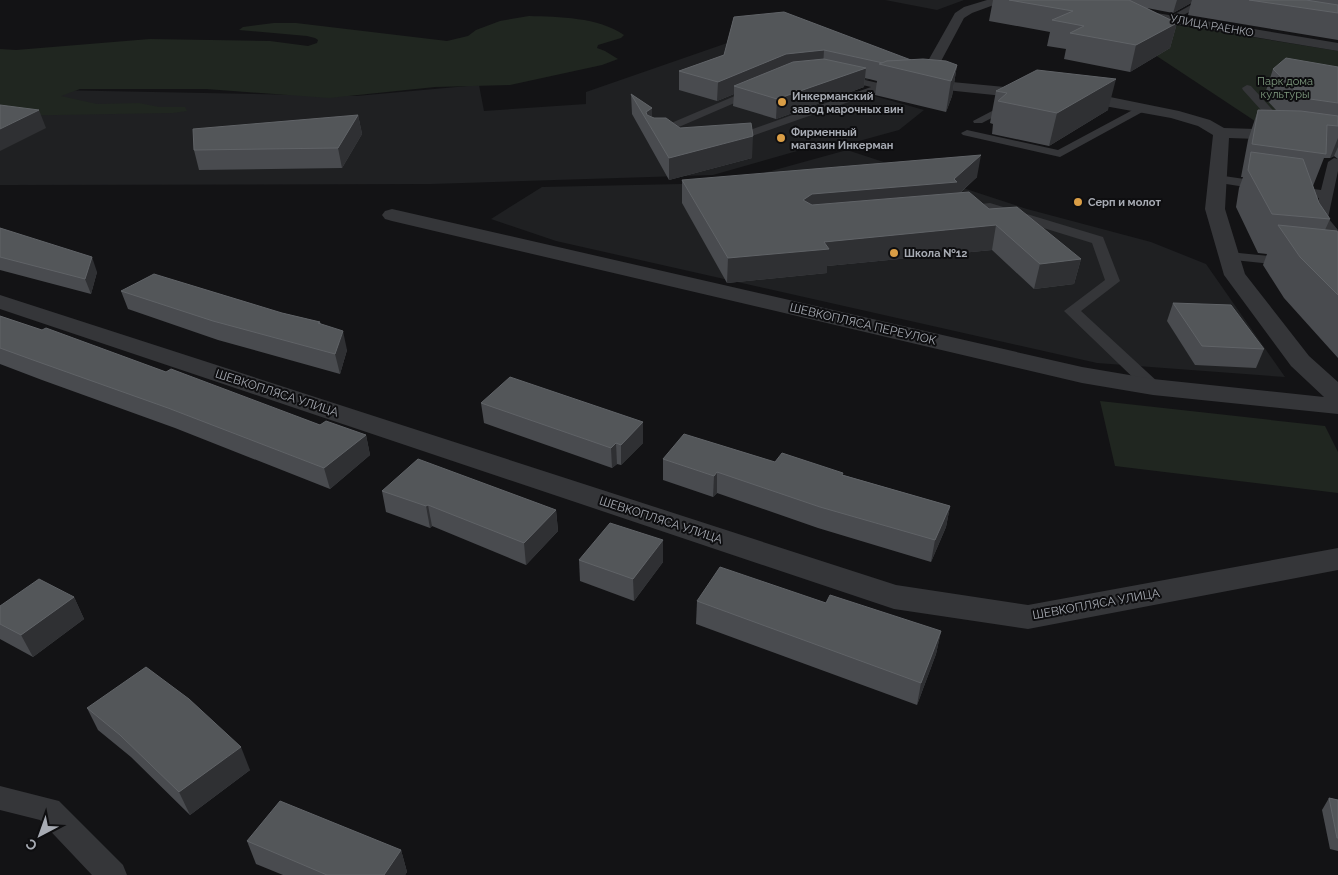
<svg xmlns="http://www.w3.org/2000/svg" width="1338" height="875" font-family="Raleway,sans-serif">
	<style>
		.built { fill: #1f2022 }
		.green { fill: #202620 }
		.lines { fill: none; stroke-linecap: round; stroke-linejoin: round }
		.lane { fill: #353639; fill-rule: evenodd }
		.street { fill: #353639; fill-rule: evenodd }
		.wall { fill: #494b4f }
		.shaded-wall { fill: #2f3033 }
		.building { fill: #535659; stroke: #606367 }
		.poi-dot { fill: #da9e46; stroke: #0e0e10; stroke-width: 2 }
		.labels { text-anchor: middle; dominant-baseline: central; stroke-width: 4; stroke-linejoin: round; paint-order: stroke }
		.far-street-label { font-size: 11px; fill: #a7abb3; stroke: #0e0e10 }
		.far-park-label { font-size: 11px; fill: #809c80; stroke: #0e0e10 }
		.far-poi-label { font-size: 11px; font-weight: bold; fill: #a7abb3; stroke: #0e0e10; text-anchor: start }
		.street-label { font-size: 12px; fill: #a7abb3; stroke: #0e0e10 }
	</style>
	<rect width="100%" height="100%" fill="#131315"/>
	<g class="built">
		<path d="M885,0H964L937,10Z"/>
		<path d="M756,33L891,71L846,88L924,110L899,130L859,141L829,142L713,175L431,184L0,185V89L356,96L479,85L484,111L586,104V92Z"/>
		<path d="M847,150L1027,209L1151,242L1206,264L1285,377L1097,363L556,241L491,219L542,187L727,183Z"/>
	</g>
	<g class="green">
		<path d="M529,16C559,17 598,17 624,35L621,38L598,45L597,48L605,51L618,59L602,65L510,85L435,87L329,98L206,89H80L61,96L97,104L139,103L159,107H185L187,111L173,113L0,116V49L16,50L150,39L270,41L308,46L317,43L318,40L315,38L307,36L239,30L243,27L274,23H296L447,41L468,36L476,30L500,21Z"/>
		<path d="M1152,21L1338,51V138L1267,129L1128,37Z"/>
		<path d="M1100,401L1325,426L1338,452V493L1115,466Z"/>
	</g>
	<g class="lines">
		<g class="lane">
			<path d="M1198,1L1205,3L1173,21L1166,19Z"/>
			<path d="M840,74L882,84L901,83L906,86L901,89L883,90L755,135L728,136L722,133L728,130H750L871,87L837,79V75Z"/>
			<path d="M1247,85L1251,86L1288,127L1290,129L1288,131H1280L1243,90L1242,88Z"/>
			<path d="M756,87L761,90L760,92L658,136L654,137L648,134L650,132Z"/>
			<path d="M1013,100L1018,103L1017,105L982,123H974L973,121Z"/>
			<path d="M1142,105L1146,106L1147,108L1146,110L1060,157L963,135L961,133L967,130L1058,150Z"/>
			<path d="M1334,158L1338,159V171L1328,218L1338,230V242L1333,241L1314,219L1319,198L1292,194L1286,190L1292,186L1321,190L1328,162Z"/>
			<path d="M1217,175L1265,182L1271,186L1265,190L1213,182L1211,179L1213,176Z"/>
			<path d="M990,203L1103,237L1120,281L1081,311L1159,383L1162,387L1159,391L1153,392L1147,391L1064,311L1105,280L1092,243L989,211L963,214L956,210L963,206Z"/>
			<path d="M1229,252L1338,263V271L1224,259L1222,256L1224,253Z"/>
			<path d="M0,786L59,801L123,865L127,875H92L40,820L0,810Z"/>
		</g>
		<g class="street">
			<path d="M987,0H1004L1002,2L972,13L964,18L931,80L1110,97L1179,111L1210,120L1224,128L1290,130L1338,136V146L1290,140L1229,138L1225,209L1245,274L1309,356L1338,382V414L1153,395L1082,383L392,221L385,219L382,215L385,211L392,209L1082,367L1153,379L1324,397L1291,366L1224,275L1205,209L1213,135L1198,126L1171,118L1110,107L917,87L915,84L955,13L964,7Z"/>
			<path d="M1132,9L1338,43V51L1128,16L1126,13L1128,10Z"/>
			<path d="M0,295L896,585L1028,605L1338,548V570L1028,629L894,609L0,309Z"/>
		</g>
	</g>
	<g class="wall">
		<path d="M993,0H1338V40L1188,15L1191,3L1173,13L1147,8L1177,23L1170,48L1130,72L1064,59L1066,49L1047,46L1050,32L989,21Z"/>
		<path d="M734,17L911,60L957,65L952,96L946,112L875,95L877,81L865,78L864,87L776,119L733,106L734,94L717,101L679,90V71L724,55Z"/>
		<path d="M1338,67V159L1334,156L1330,158H1324L1313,186L1319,203L1330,219L1325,230L1338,233V358L1284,298L1263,265L1267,254L1258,253L1236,207L1239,188L1243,177H1241L1248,140L1258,110H1276L1264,97L1273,69Z"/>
		<path d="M996,91L1108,110L1049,146L992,134L993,124L990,123Z"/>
		<path d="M631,94L652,108V117L752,158L669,180L632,114Z"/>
		<path d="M358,115L362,134L342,168L199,170L194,150Z"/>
		<path d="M977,177L960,193L1081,259L1074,284L1034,289L992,250L827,266V273L727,283L682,203V180Z"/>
		<path d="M0,228L97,272L91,294L0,270Z"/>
		<path d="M121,291L282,313L320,322L321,324L347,350L340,374L218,340L128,309Z"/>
		<path d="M1173,303L1264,349L1256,368L1195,365L1167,321Z"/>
		<path d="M0,316L166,372L320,425L366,435L370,455L330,489L175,428L42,380L0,364Z"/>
		<path d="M481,403L643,422V443L621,465L617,464L612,468L484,423Z"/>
		<path d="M663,459L775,462L843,475L950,506L946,527L931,562L818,528L717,493L713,497L663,480Z"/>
		<path d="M382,491L556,510L558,531L526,565L432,526L430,528L386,512Z"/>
		<path d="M579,560L663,562L634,601L580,581Z"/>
		<path d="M74,597L84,619L33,657L0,639V606Z"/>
		<path d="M697,601L941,631L936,654L917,705L696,624Z"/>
		<path d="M87,708L250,770L190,815L131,757L98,730Z"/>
		<path d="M1329,798L1338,800V851L1330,849L1322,810Z"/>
		<path d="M247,841L401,850L407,872L405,875H283L256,864Z"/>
	</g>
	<g class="shaded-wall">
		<path d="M1177,0H1192L1191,3L1173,13Z"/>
		<path d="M1177,23L1170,48L1130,72L1136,45Z"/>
		<path d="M824,50L823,68L734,86V94L717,101L718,82L786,54Z"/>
		<path d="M957,65L952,96L946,112L951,81Z"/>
		<path d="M866,68L864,87L776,119L777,99Z"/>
		<path d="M1116,79L1108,110L1049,146L1057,113Z"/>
		<path d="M652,108V129L646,119V112Z"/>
		<path d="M39,110L46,128L0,151V129Z"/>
		<path d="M358,115L362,134L342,168L338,148Z"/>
		<path d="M753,136L752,158L669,180V158Z"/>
		<path d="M1338,138V147L1334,156L1330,158Z"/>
		<path d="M981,155L977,177L955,197L810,217L803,200L812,194L954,179Z"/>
		<path d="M996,225L992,250L827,266V273L727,283L728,258L824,242Z"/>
		<path d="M92,257L97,272L91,294L85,279Z"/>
		<path d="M1081,259L1074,284L1034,289L1040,264Z"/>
		<path d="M343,331L347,350L340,374L335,354Z"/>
		<path d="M643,422V443L621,465V445Z"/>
		<path d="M366,435L370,455L330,489L324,468Z"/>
		<path d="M616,443L617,464L612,468L611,448Z"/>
		<path d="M717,472V493L713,497L714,476Z"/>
		<path d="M428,505L432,526L430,528L426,506Z"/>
		<path d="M950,506L946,527L931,562L935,540Z"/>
		<path d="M556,510L558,531L526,565L524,543Z"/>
		<path d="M663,540V562L634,601L633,579Z"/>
		<path d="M74,597L84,619L33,657L21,635Z"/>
		<path d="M941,631L936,654L917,705L921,683Z"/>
		<path d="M241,747L250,770L190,815L179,792Z"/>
		<path d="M401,850L407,872L405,875H384Z"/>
	</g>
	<g class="building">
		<path d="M1009,0H1129L1177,23L1136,45L1070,33L1084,26L1052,20L1073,11Z"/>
		<path d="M1249,0H1306L1338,5V13Z"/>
		<path d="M784,12L911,60L887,61L883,63L824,50L786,54L718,82L679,71L724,55L734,17Z"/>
		<path d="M1286,58L1338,67V103L1303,98L1273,69Z"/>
		<path d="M824,59L866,68L777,99L734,86L793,62Z"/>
		<path d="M923,59L946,61L957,65L951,81L879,64L887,61Z"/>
		<path d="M1037,70L1116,79L1057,113L998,101L1007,93L996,91Z"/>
		<path d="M631,94L652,108L646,112L647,115L654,118H666L680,128L751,123L753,136L669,158Z"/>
		<path d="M0,105L39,110L0,129Z"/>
		<path d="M1258,110L1301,111L1338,116V126L1327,125L1326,154L1252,144Z"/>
		<path d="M358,115L338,148L194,150L193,129Z"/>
		<path d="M1251,152L1303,159L1319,203L1330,219L1272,214L1248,170Z"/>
		<path d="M981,155L954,179L957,182L812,194L803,200L812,205L969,192L989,209L1017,207L1081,259L1040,264L996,225L824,242L829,249L728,258L682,180Z"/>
		<path d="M1278,225L1337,231L1338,233V295L1300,257Z"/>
		<path d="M0,228L92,257L85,279L0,257Z"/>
		<path d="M154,274L282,313L320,322L318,323L343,331L335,354L213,321L121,291Z"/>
		<path d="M1173,303L1231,305L1264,349L1202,346Z"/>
		<path d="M0,316L42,330L46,328L166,372L171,369L320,425L326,421L366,435L324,468L168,408L33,360L0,348Z"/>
		<path d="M510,377L643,422L621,445L616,443L611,448L481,403Z"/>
		<path d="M684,434L775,462L782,453L843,473L842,475L950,506L935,540L820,507L717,472L714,476L663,459Z"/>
		<path d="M418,459L556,510L524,543L428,505L426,506L382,491Z"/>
		<path d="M610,523L663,540L633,579L579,560Z"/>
		<path d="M720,567L826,603L830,595L941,631L921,683L697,601Z"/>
		<path d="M39,579L74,597L21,635L0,624V606Z"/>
		<path d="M146,667L189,699L241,747L179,792L120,735L87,708Z"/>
		<path d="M1329,798L1338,800V838H1337Z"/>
		<path d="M280,801L401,850L384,875H327L247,841Z"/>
	</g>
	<g class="poi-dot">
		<circle cx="782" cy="102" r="5"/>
		<circle cx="781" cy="138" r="5"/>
		<circle cx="1078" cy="202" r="5"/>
		<circle cx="894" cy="253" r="5"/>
	</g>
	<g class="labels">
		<g class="far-street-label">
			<text transform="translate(1212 26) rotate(10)">УЛИЦА РАЕНКО</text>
		</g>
		<g class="far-park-label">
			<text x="1285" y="81">Парк дома<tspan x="1285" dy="13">культуры</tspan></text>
		</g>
		<g class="far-poi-label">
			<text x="792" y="96">Инкерманский<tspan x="792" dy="13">завод марочных вин</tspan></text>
			<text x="791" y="132">Фирменный<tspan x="791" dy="13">магазин Инкерман</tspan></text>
			<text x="1088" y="202">Серп и молот</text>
			<text x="904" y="253">Школа №12</text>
		</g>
		<g class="street-label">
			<text transform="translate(863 324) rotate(13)">ШЕВКОПЛЯСА ПЕРЕУЛОК</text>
			<text transform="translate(277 393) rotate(18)">ШЕВКОПЛЯСА УЛИЦА</text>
			<text transform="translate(661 520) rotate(18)">ШЕВКОПЛЯСА УЛИЦА</text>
			<text transform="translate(1096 604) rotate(-10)">ШЕВКОПЛЯСА УЛИЦА</text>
		</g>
	</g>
	<g transform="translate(40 835) rotate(221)" stroke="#0e0e10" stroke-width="4" paint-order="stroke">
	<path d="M0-4L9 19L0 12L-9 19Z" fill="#a7abb3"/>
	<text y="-8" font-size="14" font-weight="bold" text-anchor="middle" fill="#a7abb3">С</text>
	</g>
</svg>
